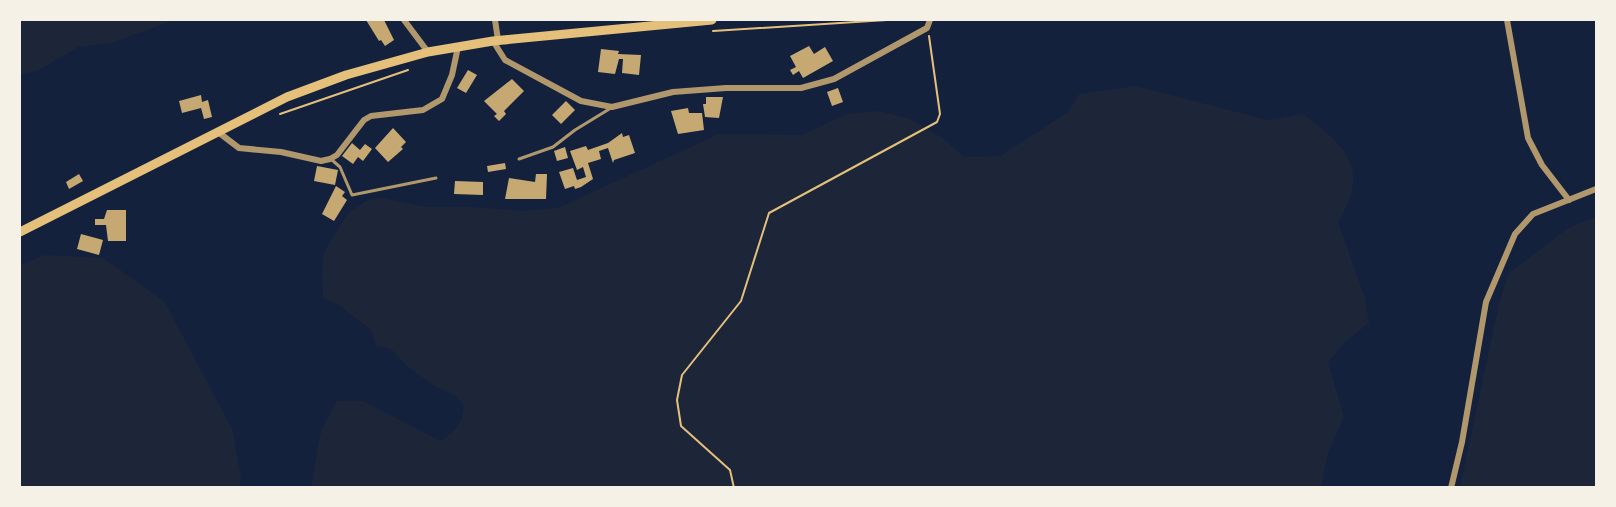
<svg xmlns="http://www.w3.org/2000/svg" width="1616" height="507" font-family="'Nunito Sans',sans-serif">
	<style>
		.green { fill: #1d2539 }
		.building { fill: #c6a872 }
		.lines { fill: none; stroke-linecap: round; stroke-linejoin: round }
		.path { stroke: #e5c07b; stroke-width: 2 }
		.service { stroke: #b1986c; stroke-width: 3 }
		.minor { stroke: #b1986c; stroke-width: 6 }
		.secondary { stroke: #e5c07b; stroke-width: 9 }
	</style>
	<rect width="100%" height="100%" fill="#14213d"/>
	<g class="green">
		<path d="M20,20H175L111,43L78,47L37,71L20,74Z"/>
		<path d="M1135,86L1268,120L1303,114C1346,146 1371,169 1338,222L1365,298L1369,323L1346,341L1328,362L1344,416L1328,453L1321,487L311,488L321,431L337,401H363L441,441C456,431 463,423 464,405L456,396L436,387L408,367L391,349L376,346L371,330L339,305L323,298L322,273L324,252L348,213L366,201L381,198L427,207H473L522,211L558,208L719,134L802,135L847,114L880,111L910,119L941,137L965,157L1000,156L1068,112L1079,94Z"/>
		<path d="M1596,217V487H1460L1499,304L1508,274L1568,228Z"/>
		<path d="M45,255L103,258L164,301L232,429L241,478L240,487H20V265Z"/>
	</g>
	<g class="building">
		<path d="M366,20H384L394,40L385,46L381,40L379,41Z"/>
		<path d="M809,46L814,54L825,47L833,61L803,78L799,71L793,75L790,70L796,67L790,56Z"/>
		<path d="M601,49L619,51L618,54L641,55L639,75L622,73L623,59H619L615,74L598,72Z"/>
		<path d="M468,70L477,75L466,93L457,88Z"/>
		<path d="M512,79L524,91L504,111L506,114L499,121L494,116L497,114L484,101Z"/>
		<path d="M838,88L843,102L832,106L827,92Z"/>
		<path d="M201,95L202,102L208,100L212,117L204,119L201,108L182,113L179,101Z"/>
		<path d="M706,97H723L719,118L705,117L703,104H706Z"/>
		<path d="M566,101L575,110L561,124L552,115Z"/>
		<path d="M688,108L689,113H702L704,130L678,134L671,111Z"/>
		<path d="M393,128L406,142L401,147L403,149L388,162L375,148Z"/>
		<path d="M622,133L623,137L629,135L635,153L614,160L613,163L608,148L599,151L601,159L588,163L593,179L581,187L575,189L574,186L565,189L559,172L573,168L577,180L586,177L583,167L577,170L570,151L586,146L588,150L608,143Z"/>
		<path d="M352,143L360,150L365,144L372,149L363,161L358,157L353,164L342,156Z"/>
		<path d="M565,147L568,158L557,161L554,151Z"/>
		<path d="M505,163L506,169L488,172L487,166Z"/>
		<path d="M317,166L338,170L335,185L314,181Z"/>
		<path d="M79,174L83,181L69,189L66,182Z"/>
		<path d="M536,174H547L546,199H505L509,178L535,182Z"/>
		<path d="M455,181L483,182V195L454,194Z"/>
		<path d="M336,186L345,192L342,196L347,200L334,221L322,214Z"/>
		<path d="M107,210H126V241H108L106,225H95V219H104Z"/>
		<path d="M81,234L103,240L99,255L77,249Z"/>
	</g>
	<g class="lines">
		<g class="path">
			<path d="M713,31L887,20"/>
			<path d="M280,114L408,70"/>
			<path d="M734,488L730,470L681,426L677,400L682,375L741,301L769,213L937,122L940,114L929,36"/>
		</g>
		<g class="service">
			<path d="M519,159L553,147L575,130L611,108"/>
			<path d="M332,160L340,167L352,195L436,178"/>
		</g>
		<g class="minor">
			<path d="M404,20L428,52"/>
			<path d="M495,20L498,40"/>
			<path d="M1507,20L1528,138L1542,165L1569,200"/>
			<path d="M493,41L505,60L581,101L612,107L673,92L726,88H801L834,79L927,28L930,20"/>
			<path d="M218,132L239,148L281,152L321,161L330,159L337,155L364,120L371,116L423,110L442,99L452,75L458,47"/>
			<path d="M1451,488L1462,442L1486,302L1515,234L1533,214L1596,189"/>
		</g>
		<path class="secondary" d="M20,232L287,97L346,75L428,52L493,41L712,20"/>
	</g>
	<rect width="1616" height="507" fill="none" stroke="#f6f1e7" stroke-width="42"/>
</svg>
